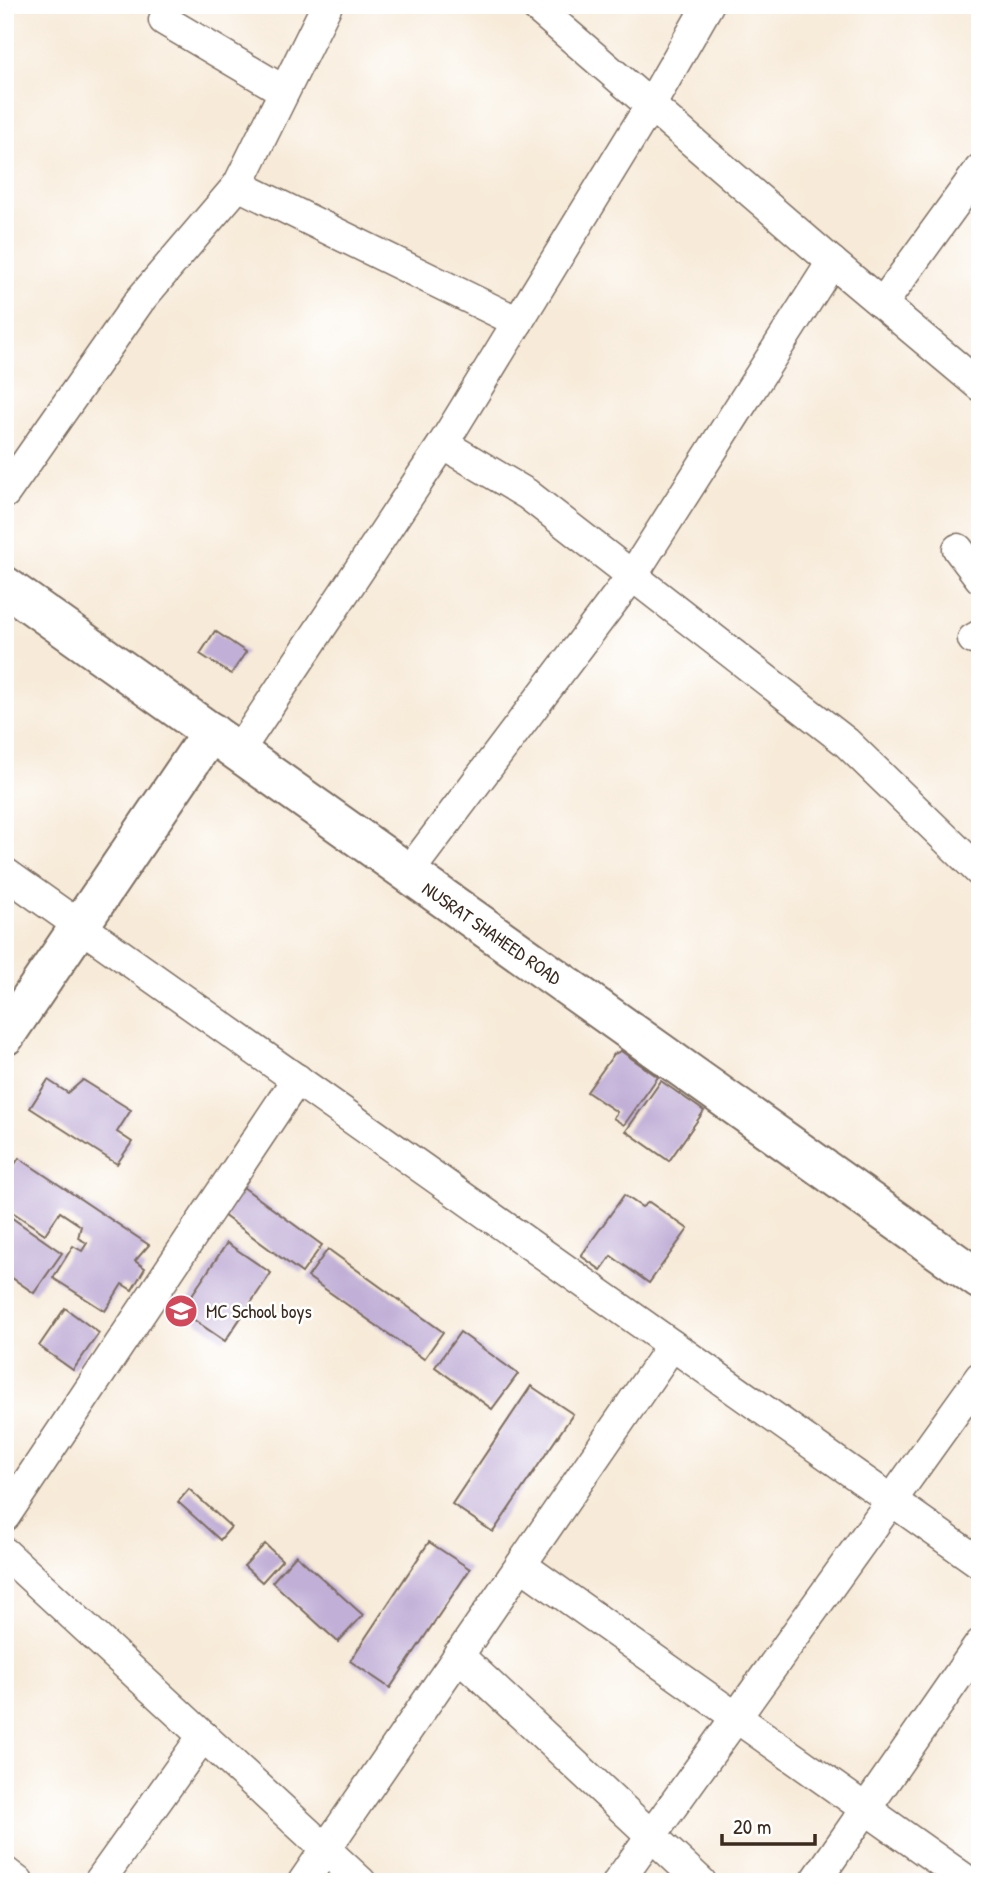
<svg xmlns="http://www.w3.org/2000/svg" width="985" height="1887" font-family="'Patrick Hand',sans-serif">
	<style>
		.building { fill: #c1afd7 }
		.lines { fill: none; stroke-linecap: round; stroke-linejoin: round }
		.street-casing { stroke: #7d6d5f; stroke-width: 33 }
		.secondary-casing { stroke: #7d6d5f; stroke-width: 42 }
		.street { stroke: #fff; stroke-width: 30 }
		.secondary { stroke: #fff; stroke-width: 38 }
		.labels { text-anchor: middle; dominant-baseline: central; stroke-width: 5; stroke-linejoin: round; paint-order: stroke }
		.street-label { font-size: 19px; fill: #3b2a1e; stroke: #fff }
		.poi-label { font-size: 19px; fill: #3b2a1e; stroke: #fff; text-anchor: start }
	</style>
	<rect width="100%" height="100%" fill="#fff"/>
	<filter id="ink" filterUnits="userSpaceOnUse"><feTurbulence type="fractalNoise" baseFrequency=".0143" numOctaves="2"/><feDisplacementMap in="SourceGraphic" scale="14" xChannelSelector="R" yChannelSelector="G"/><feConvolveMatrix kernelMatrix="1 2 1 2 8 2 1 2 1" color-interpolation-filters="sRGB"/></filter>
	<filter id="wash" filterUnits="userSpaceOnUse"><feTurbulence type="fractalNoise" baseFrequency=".00686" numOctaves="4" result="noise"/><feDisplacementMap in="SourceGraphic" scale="28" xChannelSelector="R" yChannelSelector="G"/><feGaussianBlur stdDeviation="1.57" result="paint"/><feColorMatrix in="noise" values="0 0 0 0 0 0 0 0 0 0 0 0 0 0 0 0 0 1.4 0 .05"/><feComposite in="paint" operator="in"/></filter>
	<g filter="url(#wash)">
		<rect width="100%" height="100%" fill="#f7ead8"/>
		<g id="blocks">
			<g class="building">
				<path d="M215,631L246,652L231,674L200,654Z"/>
				<path d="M621,1051L658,1077L624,1125L613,1118L617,1112L587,1092L614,1054Z"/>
				<path d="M48,1080L68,1093L83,1080L131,1110L117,1132L132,1142L117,1164L30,1108Z"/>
				<path d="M661,1081L704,1111L669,1161L626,1131Z"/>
				<path d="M19,1158L149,1245L135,1261L145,1268L132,1290L122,1284L105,1311L53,1278L73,1246L82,1251L87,1243L78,1238L81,1226L60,1212L45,1234L5,1207V1179Z"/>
				<path d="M243,1187L322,1245L302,1273L223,1215Z"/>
				<path d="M624,1195L642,1207L649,1202L688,1229L649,1283L611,1256L601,1270L581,1256Z"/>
				<path d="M5,1213L62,1253L34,1293L5,1273Z"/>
				<path d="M227,1243L271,1273L225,1341L181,1311Z"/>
				<path d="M328,1249L443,1332L424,1359L308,1277Z"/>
				<path d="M65,1308L99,1333L73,1370L39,1346Z"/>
				<path d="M460,1332L518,1374L492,1409L435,1367Z"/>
				<path d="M531,1386L573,1414L493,1532L452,1504Z"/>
				<path d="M189,1489L231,1527L220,1540L178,1502Z"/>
				<path d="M429,1542L470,1569L390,1688L350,1661Z"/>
				<path d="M265,1544L282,1560L262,1582L244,1566Z"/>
				<path d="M296,1555L363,1615L338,1642L272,1582Z"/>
			</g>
		</g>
	</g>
	<g filter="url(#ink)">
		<use href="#blocks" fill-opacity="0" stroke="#7d6d5f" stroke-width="2"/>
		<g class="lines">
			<defs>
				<g id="street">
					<path d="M327,5L238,185L518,322"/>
					<path d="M534,5L832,262L980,386"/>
					<path d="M708,5L650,106L443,444L527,494L846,742L980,872"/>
					<path d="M164,20L284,91"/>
					<path d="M883,303L980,169"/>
					<path d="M5,493L140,300L238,185"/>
					<path d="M958,549L980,578"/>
					<path d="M973,639L980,635"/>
					<path d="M238,752L443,444"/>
					<path d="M5,873L980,1563"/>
					<path d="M408,873L632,576L832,262"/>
					<path d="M5,1516L297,1079"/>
					<path d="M5,1553L361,1882"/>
					<path d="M521,1565L969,1882"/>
					<path d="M458,1655L701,1882"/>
					<path d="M5,1872L18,1882"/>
					<path d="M99,1882L203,1736"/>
					<path d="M303,1882L672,1345"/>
					<path d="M618,1882L980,1377"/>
					<path d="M815,1882L980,1644"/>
				</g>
				<g id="secondary">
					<path d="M5,586L980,1280"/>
					<path d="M5,1036L211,732"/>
				</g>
			</defs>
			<use href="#street" class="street-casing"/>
			<use href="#secondary" class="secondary-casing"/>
			<use href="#street" class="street"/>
			<use href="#secondary" class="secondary"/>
		</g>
	</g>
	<defs>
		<symbol id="school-disc" viewBox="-11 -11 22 22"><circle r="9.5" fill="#d1495b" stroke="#fff"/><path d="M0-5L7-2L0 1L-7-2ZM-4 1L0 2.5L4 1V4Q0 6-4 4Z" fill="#fff"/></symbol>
	</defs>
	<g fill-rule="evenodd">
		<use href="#school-disc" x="162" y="1292" width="38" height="38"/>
	</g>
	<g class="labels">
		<g class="street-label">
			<text transform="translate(492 933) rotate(35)">NUSRAT SHAHEED ROAD</text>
		</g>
		<g class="poi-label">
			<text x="206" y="1311">MC School boys</text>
		</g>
	</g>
	<rect width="985" height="1887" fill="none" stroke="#fff" stroke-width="28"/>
	<path d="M722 1834v10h93v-10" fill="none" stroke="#3b2a1e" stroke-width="3.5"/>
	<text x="733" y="1834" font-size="21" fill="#3b2a1e" stroke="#ffffff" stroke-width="5" paint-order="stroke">20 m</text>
</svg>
